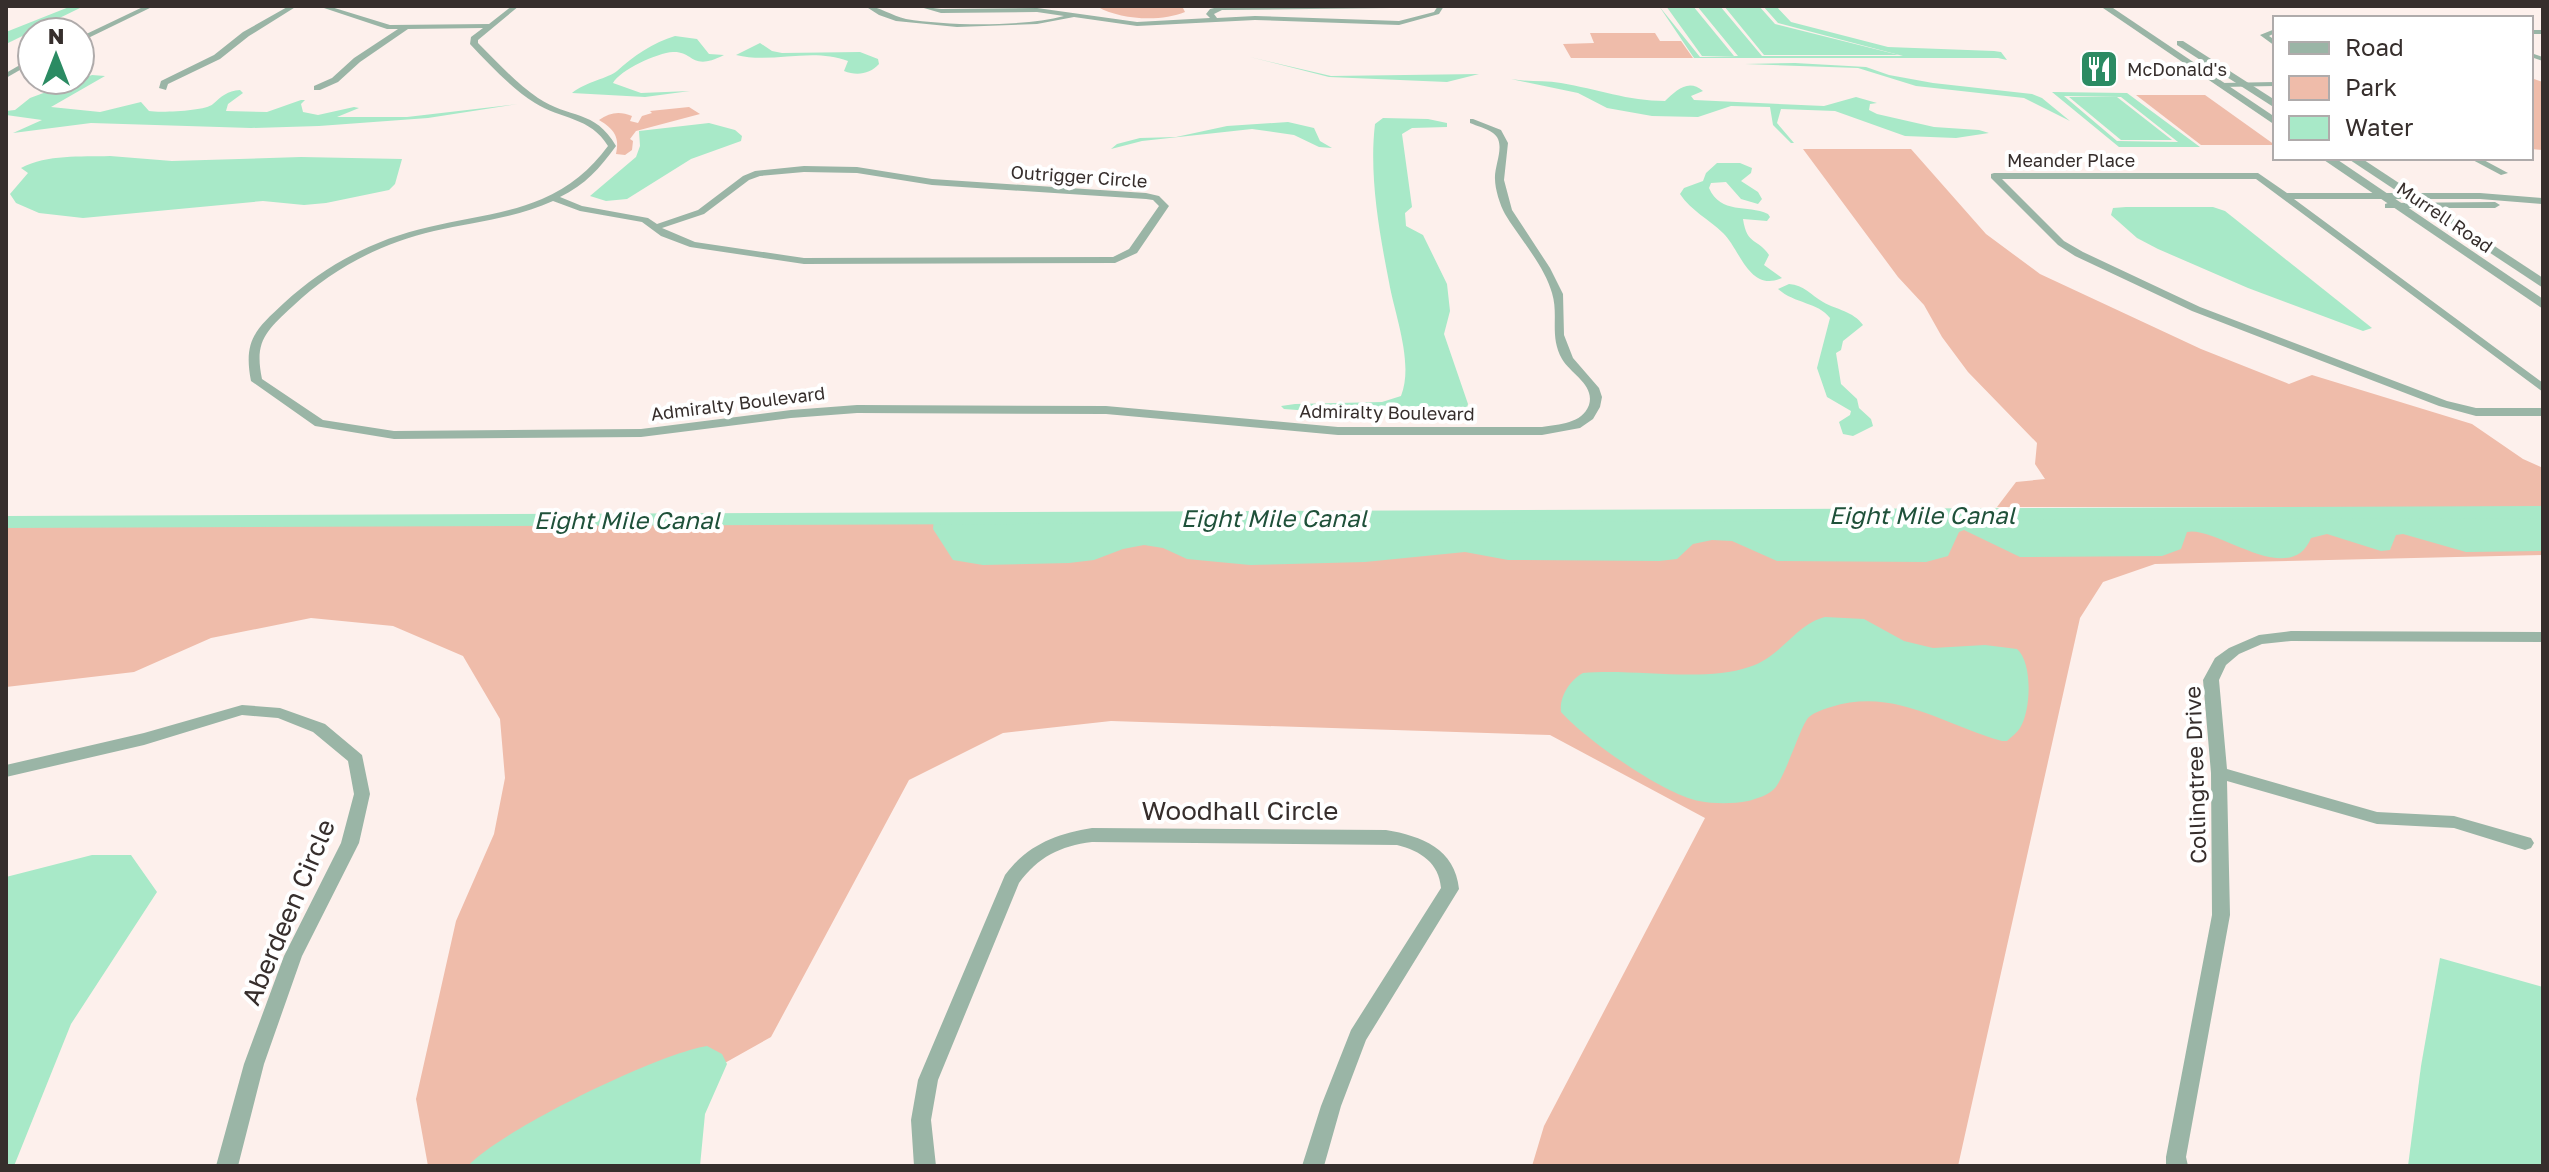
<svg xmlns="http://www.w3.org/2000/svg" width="2549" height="1172" font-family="'Golos Text',sans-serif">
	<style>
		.green { fill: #efbcaa }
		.water { fill: #a8e9c8; fill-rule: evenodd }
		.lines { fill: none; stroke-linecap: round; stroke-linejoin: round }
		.canal { fill: #a8e9c8; fill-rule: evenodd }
		.minor { fill: #9ab5a6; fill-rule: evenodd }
		.tertiary { fill: #9ab5a6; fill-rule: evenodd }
		.labels { text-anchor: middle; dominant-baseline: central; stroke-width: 8; stroke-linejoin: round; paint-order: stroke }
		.far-poi-label { font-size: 18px; fill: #362e2c; stroke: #fff; text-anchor: start }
		.far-street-label { font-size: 18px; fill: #362e2c; stroke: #fff }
		.street-label { font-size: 22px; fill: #362e2c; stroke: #fff }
		.water-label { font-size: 24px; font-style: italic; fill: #1f513a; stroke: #fff }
		.near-street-label { font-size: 26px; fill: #362e2c; stroke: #fff }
	</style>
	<rect width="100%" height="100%" fill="#fdf0ec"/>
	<g class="green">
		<path d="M1182,6L1185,12C1161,22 1121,20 1098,7Z"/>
		<path d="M1590,33H1655L1660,41H1681L1693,58H1571L1563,44L1594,43Z"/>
		<path d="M2531,78L2543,82V150L2531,149Z"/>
		<path d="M2136,95H2205L2275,145H2201Z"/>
		<path d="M689,107L700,114L636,131L630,139L633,141L632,150L625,155L616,154C620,137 614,129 599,120C610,112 620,111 632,116L630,121L638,123L642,116L652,113L650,111Z"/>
		<path d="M1803,149H1911L1986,234L2040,274L2201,349L2289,384L2312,375L2472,424L2523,459L2543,468V507H1997L2016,482L2045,479L2035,464L2037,443L1968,372L1942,337L1924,305L1898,277Z"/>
		<path d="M2543,512V555L2155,564L2103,582L2080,618L1958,1166H1532L1544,1126L1705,818L1550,735L1111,721L1003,733L909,780L771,1037L541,1166H428L416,1099L456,921L494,834L505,778L500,719L463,656L393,626L311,618L211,638L134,672L6,687V524Z"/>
	</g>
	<g class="water">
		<path d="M1659,6L1700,57L1738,56L1697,6H1720L1762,56H1903L1778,23L1763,6H1776L1791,22L1888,47L1994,51L2001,52L2007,60L1998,58H1694Z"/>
		<path d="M1666,6H1693L1734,56H1702Z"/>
		<path d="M1724,6H1759L1775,24L1899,55H1764Z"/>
		<path d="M69,7L80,8L6,44V32Z"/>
		<path d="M675,36L697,39L709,54L724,55C691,72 694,51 673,52C657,53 620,70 613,83L641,93L690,91L645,97L572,93C585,82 609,78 617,71C632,57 654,42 675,36Z"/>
		<path d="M760,43L772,51L782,53L860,52L878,59L879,64C870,74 857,76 844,71L848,61C811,47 772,64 736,55Z"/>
		<path d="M1250,57L1331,76L1479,74L1447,82L1329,77Z"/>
		<path d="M1795,63L1866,67L1889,75L1933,83L2032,94L2042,98L2070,121L2024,98L1916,86L1858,68L1745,64Z"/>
		<path d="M92,75L105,76L51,107L100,112L141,102L149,111C160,113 206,111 213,104C222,96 227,91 240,90L243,93L228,104L226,111L267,112L301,100H305L301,104L303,112L318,115L354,107L359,108L337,117H407L518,104L428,118L319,126L251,128L91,123L13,133L42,120L6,115V111L15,110L30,98Z"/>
		<path d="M1511,79C1527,82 1544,80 1561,83C1597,89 1628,101 1665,101C1676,91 1688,78 1703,91L1691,96L1694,100L1824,106L1856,97L1877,103L1870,104L1869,110L1877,114L1934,127L1979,130L1989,133L1956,138L1905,136L1835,111L1781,109L1777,123L1794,143H1791L1773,125L1770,107L1731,106L1698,117L1652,116L1607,108L1578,93Z"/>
		<path d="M2052,92L2127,93L2200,147H2119ZM2064,96L2121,97L2178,142L2117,141Z"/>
		<path d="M2069,97H2117L2172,140H2121Z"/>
		<path d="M1383,118L1428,119L1447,123V127L1412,128L1402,134L1412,207L1405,213L1406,226L1423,235L1447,284L1450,311L1444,334L1468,404L1466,411L1362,415L1284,409L1281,406L1295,404L1382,402L1401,396C1414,363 1395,316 1389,282C1379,231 1369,175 1375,124Z"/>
		<path d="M1288,122L1314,128L1320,141L1332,148L1319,147L1294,135L1252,129L1142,141L1111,149L1117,144L1140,138L1176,137L1227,126Z"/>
		<path d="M709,123L735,130L742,136L741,141L691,159L627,199L606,201L590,196L636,157L640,146L639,131Z"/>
		<path d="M110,156L172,161L301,157L402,159L395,184L389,190L326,203L304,205L263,201L83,218L39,213L16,203L10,194L28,173L21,168C48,154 80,157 110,156Z"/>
		<path d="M1717,163H1740L1752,168L1751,173L1741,181L1758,192L1762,199L1758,204L1741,199L1726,182L1711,183L1709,188C1721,215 1747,204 1768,214L1770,217L1767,221L1743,219C1747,246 1758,238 1769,255L1764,265L1782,278C1749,293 1740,249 1723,233C1709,219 1691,211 1680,194L1684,188L1703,181L1706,173Z"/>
		<path d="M2126,207H2213L2225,211L2372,328L2363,331L2248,288L2158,249L2137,238L2111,215L2113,208Z"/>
		<path d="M1789,284C1804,285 1811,295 1823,302C1837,310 1853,311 1863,325L1843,341L1841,350L1836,353L1841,384L1857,399L1859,408L1871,419L1873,426L1853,436L1843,434L1839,422L1850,415L1851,411L1827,397L1817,368L1830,318C1818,302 1795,304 1778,289Z"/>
		<path d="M2543,512V551L2466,552L2403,534L2396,535L2390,550L2381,551L2327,534L2311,538C2290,590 2216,525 2187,532L2181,549L2162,556L2020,557L1964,530L1959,532L1948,556L1926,562L1777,561L1732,541L1712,540L1693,544L1677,559L1659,561L1508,560L1465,552L1365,562L1250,565L1187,559L1163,548L1144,545L1123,549L1094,560L1069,563L983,565L953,560L933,529L934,518Z"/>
		<path d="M1825,617L1864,619L1904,641L1933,648L1985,645L2017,649C2033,663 2031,711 2020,728C2017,733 2011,737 2007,741H2002C1943,725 1895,687 1831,707C1824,709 1815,712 1809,717C1801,724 1787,773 1775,788C1769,795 1756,799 1748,801C1733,804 1714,804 1699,801C1663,794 1585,739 1561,712C1559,697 1570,680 1583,673C1634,668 1703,683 1749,667C1781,657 1796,624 1825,617Z"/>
		<path d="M92,855H131L157,892L71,1024L14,1166H6V877Z"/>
		<path d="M2440,958L2543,987V1166H2408L2421,1066Z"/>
		<path d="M707,1046L722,1054L727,1064L705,1114L700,1166H468C501,1130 657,1054 707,1046Z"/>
	</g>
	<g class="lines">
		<path class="canal" d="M2543,506V518L6,528V516Z"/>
		<g class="minor">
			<path d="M145,6H154L80,42V37Z"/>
			<path d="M289,6H297L249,36L220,59L168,84L166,90L159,88L161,81L214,55L243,32Z"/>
			<path d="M318,6H328L390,25L489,24L512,6H519L478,40V43C497,62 516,83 538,98C569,119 595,109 616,146C600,168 585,185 560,197L582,206L648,218L657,224L698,210L743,176L755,171L804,166L857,167L932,179L1146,193L1159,196L1169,206L1137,253L1115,263L804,264L690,247L661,236L642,222L580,211L553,201C516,218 473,222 434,231C381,243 332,269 293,306C266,331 254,341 262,379L323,420L394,431L641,429L791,410L857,405L1106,406L1338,427H1542C1559,424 1582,424 1589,405C1595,385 1571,374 1562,359C1549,336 1559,316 1552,293C1544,265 1520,239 1505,214C1500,205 1495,189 1495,179C1494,165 1507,143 1493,133C1486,128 1477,126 1470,123V119H1473L1501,130L1508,143L1504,180L1512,210L1550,268L1563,294L1564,335L1573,358L1599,388L1602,397L1600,407L1593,419L1580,428L1542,435H1338L1106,414L857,413L791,418L641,437L394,439L315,426L251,381C243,340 256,329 284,303C325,265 375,239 429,227C467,218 507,214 542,199C570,187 590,170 608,146C591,117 560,119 535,103C511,88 489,64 470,44L471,37L483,28L408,29L360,62L338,82L320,90H314V86L332,78L354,58L398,29H387ZM804,172L857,173L932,185L1146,199L1153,200L1159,206L1129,249L1113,257L804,258L695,242L662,228L704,214L749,180L760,176Z"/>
			<path d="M865,6C879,6 892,16 906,19C948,26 1022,27 1064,16L1037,12L941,13L917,6L941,9L1037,8L1137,22L1210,18L1206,14L1210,9L1222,6H1394L1391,8L1222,10L1214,14L1217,18L1255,16L1399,21L1434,12L1438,6H1444L1439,14L1399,25L1255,20L1137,26L1074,17L1037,24L957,27L896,21L879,15Z"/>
			<path d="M2275,29V33L2269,36L2275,40V46L2260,35Z"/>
			<rect x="2531" y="30" width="12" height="4"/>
			<path d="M2531,53L2543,57V61L2531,57Z"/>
			<path d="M32,58V63L6,78V73Z"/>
			<path d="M2275,82V86L2221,87L2217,85L2221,83Z"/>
			<path d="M2469,158H2480L2508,173L2501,175Z"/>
			<path d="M1994,173H2258L2287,193H2480L2543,198V204L2480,199H2294L2543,383V392L2256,179H2002L2064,241L2083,252L2200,307L2447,401L2476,408H2543V416H2476L2439,406L2192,311L2075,256L2058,245L1991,178V174Z"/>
			<path d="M2388,203L2495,202L2500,205L2495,208H2385V204Z"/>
			<path d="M2291,631L2543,632V642L2291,641L2262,644L2239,654L2226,665L2219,680L2227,769L2377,812L2454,816L2531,838L2534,843L2531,848L2525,850L2454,828L2377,824L2227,781L2230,915L2186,1157L2188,1166H2166V1157L2212,915L2211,773L2203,680L2215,658L2229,648L2259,635Z"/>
			<path d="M242,705L280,708L325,724L362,755L370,794L359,843L302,956L264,1064L238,1166H216L244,1064L284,956L341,843L354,794L348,761L313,732L278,718L242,715L144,745L6,777V765L144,733Z"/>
			<path d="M1092,828L1386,830C1422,836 1455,849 1459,889L1366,1040L1341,1106L1324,1166H1302L1321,1106L1351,1030L1441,888C1439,863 1421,851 1397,845L1092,842C1060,846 1038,857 1019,883L938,1080L931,1120L936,1166H914L911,1120L918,1080L1005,875C1027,845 1056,834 1092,828Z"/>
		</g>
		<g class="tertiary">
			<path d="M2100,6H2110L2275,117V125Z"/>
			<path d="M2177,41H2183L2275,100V108L2177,45Z"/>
			<path d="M2321,158H2335L2543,299V309Z"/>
			<path d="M2347,158H2361L2543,278V288Z"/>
		</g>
	</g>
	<defs>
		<symbol id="restaurant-square" viewBox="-11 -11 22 22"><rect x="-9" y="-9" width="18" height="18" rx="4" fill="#2b8b63" stroke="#fff"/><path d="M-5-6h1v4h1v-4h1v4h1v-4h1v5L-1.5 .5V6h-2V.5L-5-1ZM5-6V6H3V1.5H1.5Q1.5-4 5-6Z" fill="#fff"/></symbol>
	</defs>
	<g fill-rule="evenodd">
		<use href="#restaurant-square" x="2077" y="47" width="44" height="44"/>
	</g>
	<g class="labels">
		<g class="far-poi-label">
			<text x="2127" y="69">McDonald's</text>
		</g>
		<g class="far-street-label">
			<text x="2071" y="160">Meander Place</text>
			<text transform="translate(1079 176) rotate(4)">Outrigger Circle</text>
			<text transform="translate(2445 217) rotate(34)">Murrell Road</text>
			<text transform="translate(738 403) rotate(-7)">Admiralty Boulevard</text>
			<text transform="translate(1387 412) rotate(1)">Admiralty Boulevard</text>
		</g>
		<g class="street-label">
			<text transform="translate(2195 775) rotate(-92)">Collingtree Drive</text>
		</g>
		<g class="water-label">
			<text x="1922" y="514">Eight Mile Canal</text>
			<text x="1274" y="517">Eight Mile Canal</text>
			<text x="627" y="519">Eight Mile Canal</text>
		</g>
		<g class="near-street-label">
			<text x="1240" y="810">Woodhall Circle</text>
			<text transform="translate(288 912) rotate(-67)">Aberdeen Circle</text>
		</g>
	</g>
	<rect width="2549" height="1172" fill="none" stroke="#362e2c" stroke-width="16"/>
	<rect x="2273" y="16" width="260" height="144" fill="#ffffff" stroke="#afabab" stroke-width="2"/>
	<rect x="2289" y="42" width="40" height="12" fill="#9ab5a6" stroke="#afabab" stroke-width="2"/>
	<text x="2345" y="56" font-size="24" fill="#362e2c">Road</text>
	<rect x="2289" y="76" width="40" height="24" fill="#efbcaa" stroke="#afabab" stroke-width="2"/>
	<text x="2345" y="96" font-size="24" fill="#362e2c">Park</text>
	<rect x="2289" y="116" width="40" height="24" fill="#a8e9c8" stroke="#afabab" stroke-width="2"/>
	<text x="2345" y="136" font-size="24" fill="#362e2c">Water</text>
	<g transform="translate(56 56)"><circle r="38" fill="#ffffff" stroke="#afabab" stroke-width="2"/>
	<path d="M0-6L14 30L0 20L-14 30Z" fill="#2b8b63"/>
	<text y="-12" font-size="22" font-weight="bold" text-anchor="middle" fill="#362e2c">N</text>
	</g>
</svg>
